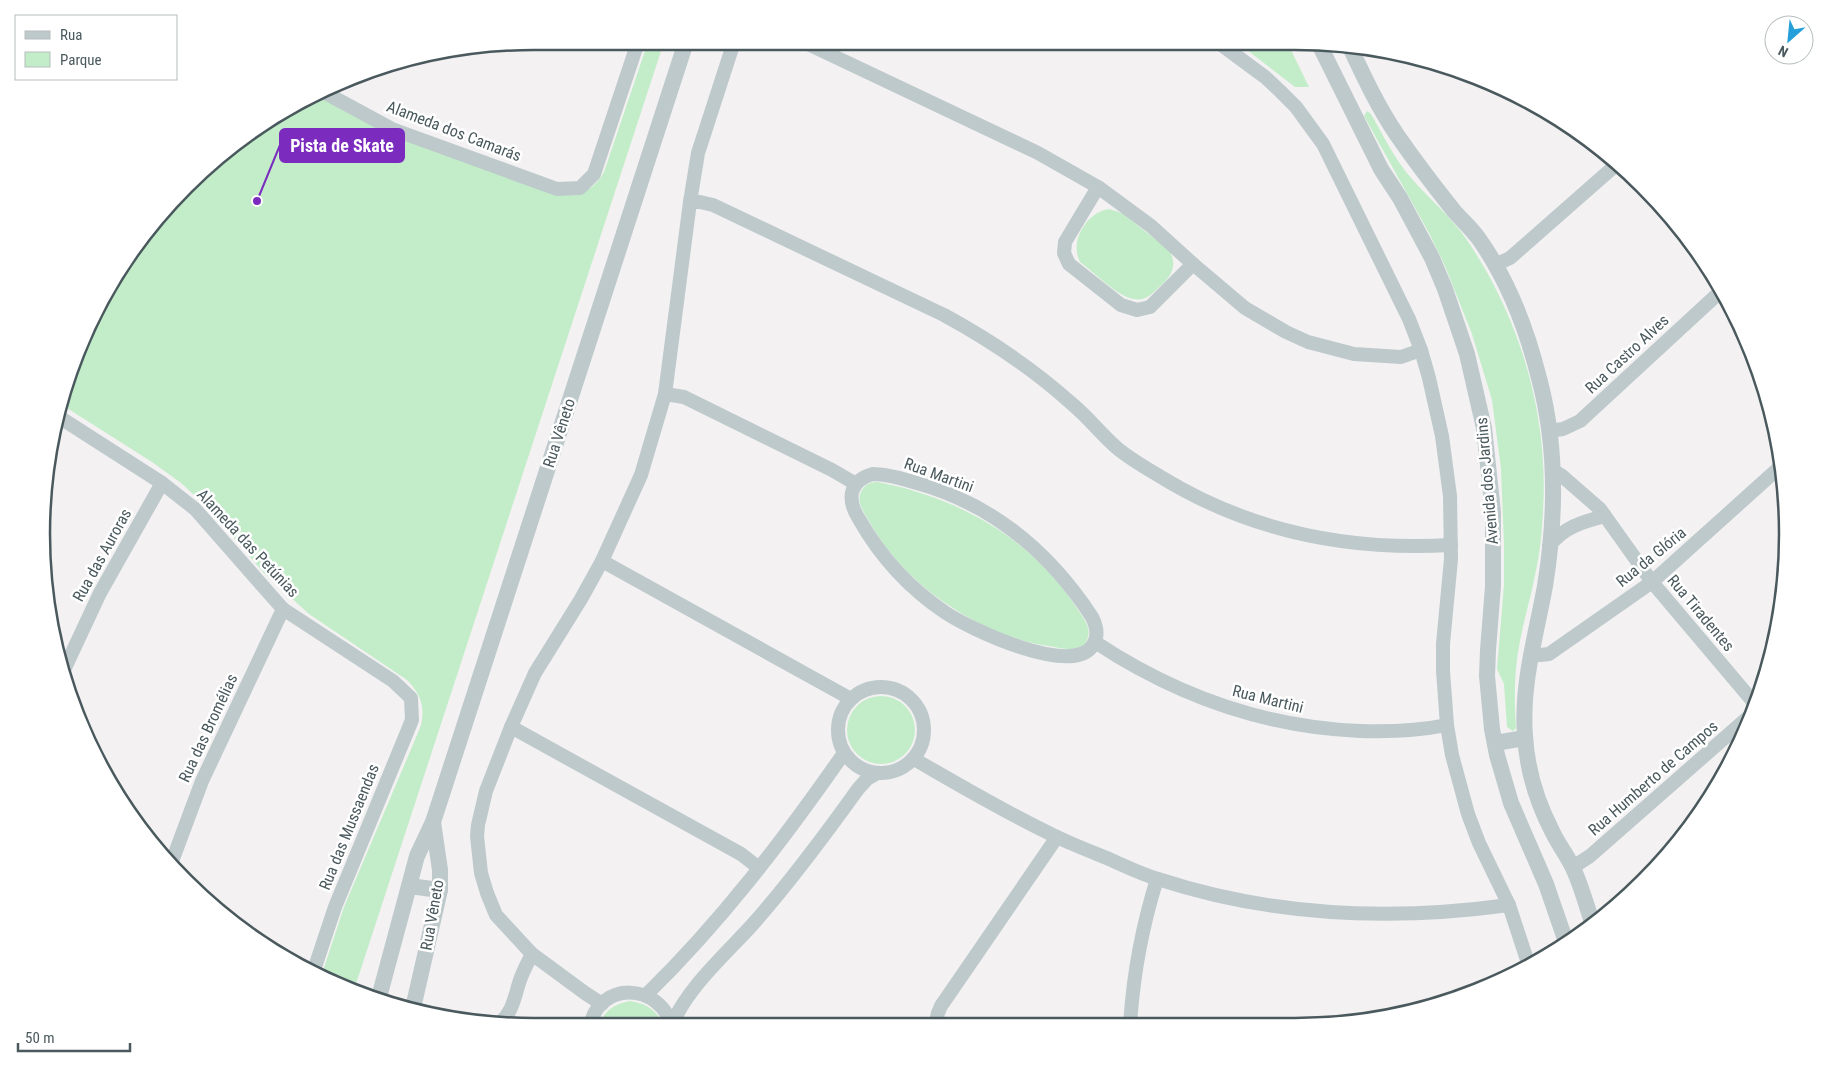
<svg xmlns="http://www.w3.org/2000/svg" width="1829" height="1068" font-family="'Roboto Condensed',sans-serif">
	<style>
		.green { fill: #c3edc9 }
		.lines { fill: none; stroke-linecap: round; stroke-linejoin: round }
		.minor { stroke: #bec9cc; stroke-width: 14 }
		.tertiary { stroke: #bec9cc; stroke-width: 16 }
		.labels { text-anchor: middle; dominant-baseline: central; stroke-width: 5; stroke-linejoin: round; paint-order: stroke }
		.street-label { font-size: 16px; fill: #4a595d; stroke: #fff }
		.rim { fill: none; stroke: #4a595d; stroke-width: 2.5 }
		.leader { fill: none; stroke: #7b2cbf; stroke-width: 2 }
		.callout-dot { fill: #7b2cbf; stroke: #fff; stroke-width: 2 }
		.callout { fill: #7b2cbf; stroke: #7b2cbf; stroke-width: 2 }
		.callout-label { font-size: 18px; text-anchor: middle; font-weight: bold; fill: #fff }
	</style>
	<rect width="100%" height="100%" fill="#f3f1f2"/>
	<g class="green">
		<path d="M1287,42L1309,87H1295L1238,43Z"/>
		<path d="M647,45H663L354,990L322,974L344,907L420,728C426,709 421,694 407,680L309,614L264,573L206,506L181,483L152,462L59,403L92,316L124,260L185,186L234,143L315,93L562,195C581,196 595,189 604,172Z"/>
		<path d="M1367,111L1371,114C1382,133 1392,154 1406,172C1424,194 1445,211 1462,233C1519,313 1549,413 1543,511C1542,532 1540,554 1535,575C1531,597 1524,619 1520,641C1514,670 1514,699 1516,728L1513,731L1507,727L1504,684L1497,669L1504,585V544L1501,469L1492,400L1472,334L1445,266L1429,233L1364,116Z"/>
		<path d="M1109,209L1122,213L1169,250C1179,267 1170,278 1157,289C1149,297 1142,302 1130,298C1114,293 1094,272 1080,262C1069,241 1087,212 1109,209Z"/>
		<path d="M878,482C958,498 1030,537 1076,607C1084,619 1094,629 1085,644C1074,653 1061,648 1049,646C1014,641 979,626 950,606C917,585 888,555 869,521C864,512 855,501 862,490C866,484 871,482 878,482Z"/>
		<circle cx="881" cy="730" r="34"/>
		<path d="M630,1001C645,1003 658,1010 663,1026H599C604,1011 614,1004 630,1001Z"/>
	</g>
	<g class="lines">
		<g class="minor">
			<path d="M1219,43L1265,77L1280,91L1296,107L1323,144L1409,319L1421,350L1429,378L1442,436L1450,496L1451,559L1443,644V671L1447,725L1452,755L1468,814L1479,843L1509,905L1529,966"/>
			<path d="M808,44L1038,153L1098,187L1151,226L1193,264L1245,308L1286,332L1308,342L1354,354L1401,357L1421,350"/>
			<path d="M320,90L392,129L557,189L580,188L594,174L637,45"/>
			<path d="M1098,187L1065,242L1064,253L1069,264L1121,305L1137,310L1150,307L1193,264"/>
			<path d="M690,202H700L713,205L944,315C990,340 1032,368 1071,403C1088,417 1101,434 1117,448C1130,459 1146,468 1161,477C1249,531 1349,551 1451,545"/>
			<path d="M1495,265L1510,258L1617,164"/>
			<path d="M665,394L684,397L832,470L856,484"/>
			<path d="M56,415L162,483L195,509L283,609L393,681L411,698L412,720L335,907L314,970"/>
			<path d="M1549,431L1563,429L1580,421L1721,291"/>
			<path d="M1552,470L1561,475L1600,509L1652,582L1756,705"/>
			<path d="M873,474C888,474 903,479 917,483C992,504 1050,553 1092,617C1097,627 1099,636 1093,645C1073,678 970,629 946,613C910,589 880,556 859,519C847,500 848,481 873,474Z"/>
			<path d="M1549,546C1564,527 1582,522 1605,516"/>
			<path d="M602,561L851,699"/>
			<path d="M1095,642C1175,695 1263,727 1360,731C1390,732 1417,731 1447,725"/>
			<path d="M1531,654L1540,655L1549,654L1652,582L1781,466"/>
			<path d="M63,672L100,593L162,483"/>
			<circle cx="881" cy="730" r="43"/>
			<path d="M511,727L741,854L759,868"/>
			<path d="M914,759C961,786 1008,814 1057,837C1074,845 1092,852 1109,859C1125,866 1141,874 1158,879C1271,916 1392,921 1509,905"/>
			<path d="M171,864L202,781L283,609"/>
			<path d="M1573,867L1590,856L1753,713"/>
			<path d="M646,995C721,922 784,839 844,753"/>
			<path d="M602,1004L585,993L532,954L496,915L487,893L481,873L477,836L478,825L486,791L511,727L535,673L581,599L602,561L641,475L665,394L690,202L698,153L733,45"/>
			<path d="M672,1024C690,985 724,956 753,924C791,881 825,835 858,789L867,779L876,774"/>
			<path d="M497,1025C512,1014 514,1000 519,983C522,973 527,964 532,954"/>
			<path d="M590,1026C599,981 659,982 672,1026"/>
			<path d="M935,1026L938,1013L941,1006L1057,837"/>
			<path d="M1130,1026C1133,975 1142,927 1157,879"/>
		</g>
		<g class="tertiary">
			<path d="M1318,42L1381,169L1400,198L1432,258L1445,289L1467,354L1484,428L1493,512V586L1488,650L1487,676L1492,729L1497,755L1511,803L1546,884L1566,942"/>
			<path d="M1350,47C1364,77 1378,107 1397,135C1415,161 1434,186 1454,211C1462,220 1472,229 1479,239C1508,280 1527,330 1539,378C1557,445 1556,518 1545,586C1536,636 1521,684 1525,736C1527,768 1537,802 1552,831C1558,844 1567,855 1573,868C1581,885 1586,904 1592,922"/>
			<path d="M1495,743L1525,738"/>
			<path d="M409,886L440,890"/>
			<path d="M378,1001L417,856L433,822L685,45"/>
			<path d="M413,1008L440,890V870L433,822"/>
		</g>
	</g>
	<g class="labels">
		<g class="street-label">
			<text transform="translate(454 131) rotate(21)">Alameda dos Camarás</text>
			<text transform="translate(1627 354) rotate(-43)">Rua Castro Alves</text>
			<text transform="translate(559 433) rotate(-72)">Rua Vêneto</text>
			<text transform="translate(939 475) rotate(20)">Rua Martini</text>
			<text transform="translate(1487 481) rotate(-95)">Avenida dos Jardins</text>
			<text transform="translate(248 543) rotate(47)">Alameda das Petúnias</text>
			<text transform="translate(102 555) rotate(-61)">Rua das Auroras</text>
			<text transform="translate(1651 557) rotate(-39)">Rua da Glória</text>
			<text transform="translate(1701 613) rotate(50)">Rua Tiradentes</text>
			<text transform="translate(1268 699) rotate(14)">Rua Martini</text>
			<text transform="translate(208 728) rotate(-65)">Rua das Bromélias</text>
			<text transform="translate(1653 778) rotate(-41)">Rua Humberto de Campos</text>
			<text transform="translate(349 827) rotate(-68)">Rua das Mussaendas</text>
			<text transform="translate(432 915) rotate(-80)">Rua Vêneto</text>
		</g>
	</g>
	<path d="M0 0H1829V1068H0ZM534 50H1295A484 484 0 0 1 1779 534V534A484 484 0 0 1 1295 1018H534A484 484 0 0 1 50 534V534A484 484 0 0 1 534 50Z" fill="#fff" fill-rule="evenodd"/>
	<path class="rim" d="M534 50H1295A484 484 0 0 1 1779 534V534A484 484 0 0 1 1295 1018H534A484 484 0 0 1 50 534V534A484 484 0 0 1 534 50Z"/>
	<path class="leader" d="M257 201L280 145"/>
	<circle class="callout-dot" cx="257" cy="201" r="5"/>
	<rect class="callout" x="280" y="129" width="124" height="33" rx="5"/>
	<g class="callout-label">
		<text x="342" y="152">Pista de Skate</text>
	</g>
	<rect x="15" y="15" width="162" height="65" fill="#ffffff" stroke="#b7bdbe"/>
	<rect x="25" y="31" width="25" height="8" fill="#bec9cc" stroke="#b7bdbe"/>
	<text x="60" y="40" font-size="15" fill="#4a595d">Rua</text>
	<rect x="25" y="52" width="25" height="15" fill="#c3edc9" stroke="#b7bdbe"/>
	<text x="60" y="65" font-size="15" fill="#4a595d">Parque</text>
	<g transform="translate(1789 40) rotate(207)"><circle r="24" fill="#ffffff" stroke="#b7bdbe"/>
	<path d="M0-4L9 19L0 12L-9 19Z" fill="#259fd9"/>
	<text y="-8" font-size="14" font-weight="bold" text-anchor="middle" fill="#4a595d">N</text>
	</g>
	<path d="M18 1043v8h112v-8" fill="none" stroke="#4a595d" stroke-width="2.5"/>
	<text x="25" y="1043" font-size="15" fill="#4a595d" stroke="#ffffff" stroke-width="4" paint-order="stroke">50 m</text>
</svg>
